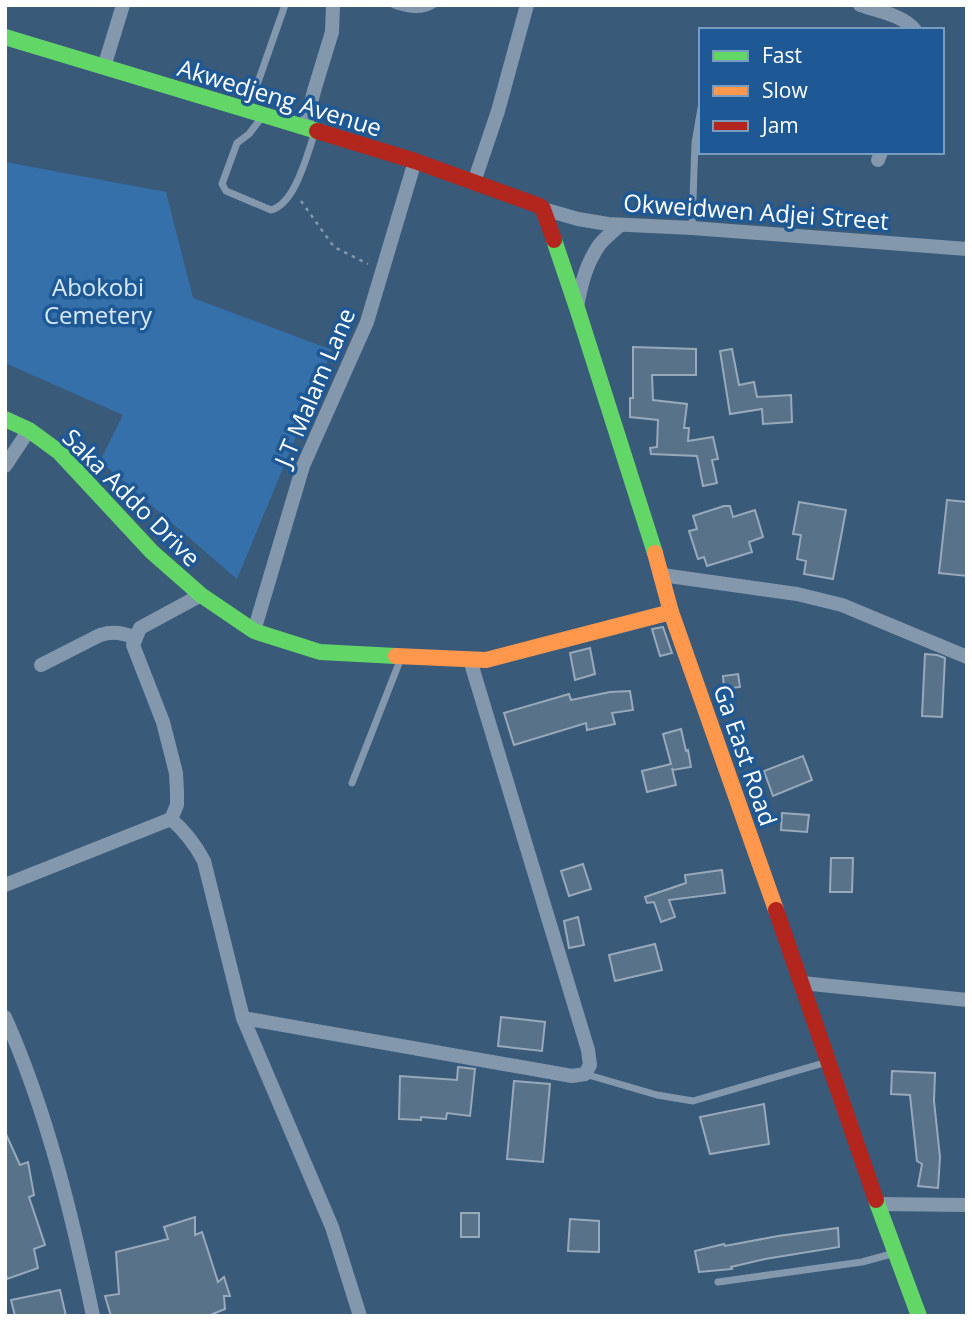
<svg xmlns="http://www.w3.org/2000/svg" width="972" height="1321" font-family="'Open Sans',sans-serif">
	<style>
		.green { fill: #3570aa }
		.building { fill: #58728a; stroke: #98a9ba; stroke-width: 2 }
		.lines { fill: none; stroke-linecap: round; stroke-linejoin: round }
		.path { stroke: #8398ad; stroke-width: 2.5; stroke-dasharray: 3.5 5; stroke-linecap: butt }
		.lane { stroke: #8398ad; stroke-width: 7 }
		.street { stroke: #8398ad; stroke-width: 14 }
		.fast { stroke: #63d668; stroke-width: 16 }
		.slow { stroke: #ff974d; stroke-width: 16 }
		.jam { stroke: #b3261e; stroke-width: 16 }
		.labels { text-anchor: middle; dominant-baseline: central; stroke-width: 7; stroke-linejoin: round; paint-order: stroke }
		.street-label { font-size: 24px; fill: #fff; stroke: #1f5995 }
		.park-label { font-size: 24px; fill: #d9eafa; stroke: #1f5995 }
	</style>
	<rect width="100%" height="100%" fill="#3a5a7a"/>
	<path class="green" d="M5,162L166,192L193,298L332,350L237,579L100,461L123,415L5,363Z"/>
	<g class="building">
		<path d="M633,347L696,349V375H652L653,400L687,404L684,428H689L688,441L713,437L718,459L712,460L717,483L703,486L697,456L651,454L650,448L657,447L658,420L630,417V398H633Z"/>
		<path d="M732,349L739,385L754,382L757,397L791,395L792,422L763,424L762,409L730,414L720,351Z"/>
		<path d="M947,500L967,502V576L939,573Z"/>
		<path d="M799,502L846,510L833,579L804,574L806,561L797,559L801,535L793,534Z"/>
		<path d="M724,506H730L733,517L755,510L763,537L749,542L752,552L707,566L704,557L698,559L689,531L697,529L693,516Z"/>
		<path d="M663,627L672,653L660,656L652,629Z"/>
		<path d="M590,648L595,674L575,680L570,653Z"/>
		<path d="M925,654L937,655L945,658L942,717L922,716Z"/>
		<path d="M738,674L740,687L724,689L723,676Z"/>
		<path d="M630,691L633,710L612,713L615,724L587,730L586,723L514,745L504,713L569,694L571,700L610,692Z"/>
		<path d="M681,729L686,751L688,750L691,767L673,770L672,768L676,785L647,792L642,771L671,764L663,734Z"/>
		<path d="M803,756L812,780L773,796L764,771Z"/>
		<path d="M782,813L809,815L807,832L781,830Z"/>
		<path d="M831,858H853L852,892H830Z"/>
		<path d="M583,864L591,889L569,896L561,871Z"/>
		<path d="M722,870L725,893L669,900L675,917L661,922L654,902L647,903L645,897L686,883L685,875Z"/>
		<path d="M578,917L584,945L569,948L564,921Z"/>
		<path d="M655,944L662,970L615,981L609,955Z"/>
		<path d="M501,1017L545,1022L542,1051L498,1046Z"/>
		<path d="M458,1067L475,1069L470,1116L447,1113L446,1119L421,1117V1120L399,1119L400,1076L457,1080Z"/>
		<path d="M892,1071L935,1073L934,1101L940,1157L938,1188L918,1186L922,1164L917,1161L910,1095L891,1094Z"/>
		<path d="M514,1081L550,1084L543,1162L507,1159Z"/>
		<path d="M764,1104L769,1144L710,1154L700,1117Z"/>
		<path d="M5,1132L20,1165L28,1162L34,1195L29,1197L45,1245L34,1249L38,1268L7,1279L5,1271Z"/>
		<rect x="461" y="1213" width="18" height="24"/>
		<path d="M195,1217V1235L202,1232L218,1282L224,1277L230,1296H224L225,1309L208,1316H111L105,1296L119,1294L116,1252L168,1239L164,1227Z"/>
		<path d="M570,1219L599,1221V1252L568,1251Z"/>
		<path d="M838,1228L839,1247L765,1259L731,1267L732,1269L699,1272L695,1251L724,1244L725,1246L778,1236Z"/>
		<path d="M60,1290L66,1316H15L11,1300Z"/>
	</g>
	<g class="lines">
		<path class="path" d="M301,201L334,247L368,264"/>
		<g class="lane">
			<path d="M394,5C408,9 420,13 433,5"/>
			<path d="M258,82L285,5"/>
			<path d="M262,117L249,134L237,143L222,184L226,191L271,210C296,203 307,154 315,132"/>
			<path d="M692,228L695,143L701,108"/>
			<path d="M352,783L401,658"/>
			<path d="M585,1074L657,1095L693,1101L827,1062"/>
			<path d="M718,1282L862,1262L895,1253"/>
		</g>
		<g class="street">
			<path d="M860,5C877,11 903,15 915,30"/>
			<path d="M104,67L123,5"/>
			<path d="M305,128L314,91L332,32L333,5"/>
			<path d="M878,160L881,152"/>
			<path d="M474,182L498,111L527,5"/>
			<path d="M543,209L578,219L608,224L692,228L967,249"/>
			<path d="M577,307C581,285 586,263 600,244C606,237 614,231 620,225"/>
			<path d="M5,466L29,430"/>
			<path d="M662,575L797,594L842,605L967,657"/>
			<path d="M201,595L140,628L133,645L163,722L176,773L177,791V805L171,819C186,832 195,844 204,861L243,1018L332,1227L360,1316"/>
			<path d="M254,631L303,466L367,322L415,161"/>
			<path d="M41,665L100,635C114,631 122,633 135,637"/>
			<path d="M5,885L171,819"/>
			<path d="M802,983L967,1000"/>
			<path d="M5,1017C47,1112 72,1214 93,1316"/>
			<path d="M243,1018L572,1076L585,1074L590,1065L588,1050L470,660"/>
			<path d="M877,1204L967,1205"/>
		</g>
		<g class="fast">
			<path d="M5,37L317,131"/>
			<path d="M554,240L577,308L655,553"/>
			<path d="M5,419L29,430L59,452L152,552L201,595L254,631L320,652L396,656"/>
			<path d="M876,1200L919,1316"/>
		</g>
		<g class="slow">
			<path d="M655,553L671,612L776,910"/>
			<path d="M396,656L486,660L671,612"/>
		</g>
		<g class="jam">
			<path d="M317,131L415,161L540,206L543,209L554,240"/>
			<path d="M776,910L876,1200"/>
		</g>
	</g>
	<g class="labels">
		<g class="street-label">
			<text transform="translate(280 97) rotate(17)">Akwedjeng Avenue</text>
			<text transform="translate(756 211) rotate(4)">Okweidwen Adjei Street</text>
			<text transform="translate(314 387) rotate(-67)">J.T Malam Lane</text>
			<text transform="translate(132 497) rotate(45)">Saka Addo Drive</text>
			<text transform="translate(746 755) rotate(71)">Ga East Road</text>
		</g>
		<g class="park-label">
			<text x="98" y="286">Abokobi<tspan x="98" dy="28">Cemetery</tspan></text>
		</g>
	</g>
	<rect width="972" height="1321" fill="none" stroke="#ffffff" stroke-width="14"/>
	<rect x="699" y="28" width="245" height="126" fill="#1f5995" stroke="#799bbf" stroke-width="2"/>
	<rect x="713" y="51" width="35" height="10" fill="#63d668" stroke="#799bbf" stroke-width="2"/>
	<text x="762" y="63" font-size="21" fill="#ffffff">Fast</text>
	<rect x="713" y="86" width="35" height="10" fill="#ff974d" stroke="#799bbf" stroke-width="2"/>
	<text x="762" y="98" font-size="21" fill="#ffffff">Slow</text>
	<rect x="713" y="121" width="35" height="10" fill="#b3261e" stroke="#799bbf" stroke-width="2"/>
	<text x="762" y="133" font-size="21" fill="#ffffff">Jam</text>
</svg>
